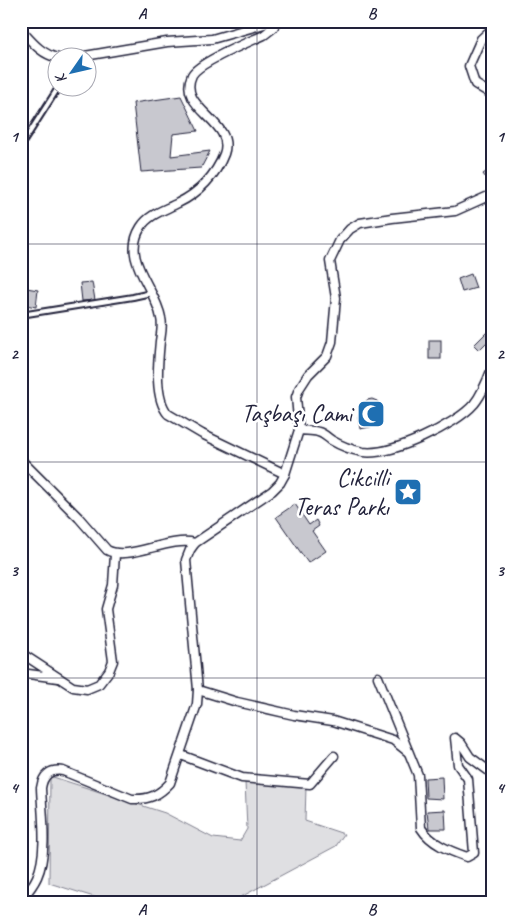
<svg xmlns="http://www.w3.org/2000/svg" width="514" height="923" font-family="Caveat,sans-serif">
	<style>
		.green { fill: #dfdfe2; stroke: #80808e }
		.building { fill: #c8c8cf; stroke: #22223b }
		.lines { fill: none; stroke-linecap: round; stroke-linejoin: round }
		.service-casing { stroke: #22223b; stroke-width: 8 }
		.minor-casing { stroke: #22223b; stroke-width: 11 }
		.service { stroke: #fff; stroke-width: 4 }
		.minor { stroke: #fff; stroke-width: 8 }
		.grid { fill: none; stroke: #22223b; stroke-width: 1; stroke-opacity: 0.55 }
		.labels { text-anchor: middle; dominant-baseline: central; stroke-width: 5; stroke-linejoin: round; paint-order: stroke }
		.poi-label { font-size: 25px; fill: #22223b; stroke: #fff; text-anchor: end }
		.neatline { fill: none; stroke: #22223b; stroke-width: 2 }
		.grid-label { font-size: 16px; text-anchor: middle; font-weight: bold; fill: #22223b }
	</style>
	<rect width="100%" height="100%" fill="#fff"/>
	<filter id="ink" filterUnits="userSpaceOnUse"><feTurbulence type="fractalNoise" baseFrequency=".02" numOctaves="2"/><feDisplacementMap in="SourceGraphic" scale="10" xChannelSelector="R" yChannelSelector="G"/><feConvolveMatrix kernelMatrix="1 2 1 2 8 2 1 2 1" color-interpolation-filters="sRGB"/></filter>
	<g filter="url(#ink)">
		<path class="green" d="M50,776L165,813L213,838L240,841L247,829L245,782L306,787L305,821L344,834L336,846L239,898L235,902H110L49,883Z"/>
		<g class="building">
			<path d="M181,96L198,131L173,134L171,156L210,151L201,168L141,172L133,103Z"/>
			<path d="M493,167V188L483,174Z"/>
			<path d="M471,274L476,288L462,292L458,279Z"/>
			<path d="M92,282L95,300L82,301L80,283Z"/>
			<path d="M21,287L38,290L36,307L21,304Z"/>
			<path d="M487,332L492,337L479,350L474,345Z"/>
			<rect x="429" y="340" width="12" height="19"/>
			<path d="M372,399L377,401L381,407V413L377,417L379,425L360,429L358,416L363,415L361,411L362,405L367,400Z"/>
			<path d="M295,504L309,525L316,520L319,526L312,531L326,551L308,563L276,517Z"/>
			<path d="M442,777L443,799L426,798L425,778Z"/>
			<path d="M445,810L446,829H429L427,811Z"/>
		</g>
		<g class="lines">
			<defs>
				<g id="service">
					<path d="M21,146L58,88"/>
					<path d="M27,314L133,297L151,293"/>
				</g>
				<g id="minor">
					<path d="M277,21L273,28L264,35C249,42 199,62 192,75C176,109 236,121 224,154C216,175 199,193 178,203C165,210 149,214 141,227C120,260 156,287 161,318C163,326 161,334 160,341C158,362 154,398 168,414L202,434L285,474"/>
					<path d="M493,28L481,39L469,66L475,84L493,95"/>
					<path d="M21,30C32,42 41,54 58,58"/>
					<path d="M73,58L167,42L212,39L275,21"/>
					<path d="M493,248V271"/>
					<path d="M299,430C305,431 313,430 318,432C323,433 327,437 331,440C341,446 352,450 363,452C391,456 456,425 474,404C483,393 488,379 493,366"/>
					<path d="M21,460L79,518L107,550C128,562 169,536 195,543"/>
					<path d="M21,653L73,687L87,689L99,684L109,671L113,661L106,609L113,585L115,554"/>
					<path d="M21,673L58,678"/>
					<path d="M378,677L418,775L421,828C431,844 450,851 467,857L474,853L468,779L458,765L455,738L461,743L470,757L493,774"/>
					<path d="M198,690L237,702L294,715L333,721L393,740L408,752"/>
					<path d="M181,755L242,778L310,784L334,756"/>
					<path d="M21,900C27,893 33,886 37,877C48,853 42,814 41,788C43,775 50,769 63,771L132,799C149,800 159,795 170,783L197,704L198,690L186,560L190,550L195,543L272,491L280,483L285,474L299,430L296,397L299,389L308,375L327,356L332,342L336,298L330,261L340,240L350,229L360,223L392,218L455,211L493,194"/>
				</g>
			</defs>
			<use href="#service" class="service-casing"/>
			<use href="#minor" class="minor-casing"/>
			<use href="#service" class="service"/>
			<use href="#minor" class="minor"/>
		</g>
	</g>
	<path class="grid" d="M257,21V902M21,244H493M21,462H493M21,678H493"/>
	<defs>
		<symbol id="mosque-square" viewBox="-11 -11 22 22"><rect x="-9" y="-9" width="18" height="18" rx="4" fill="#1f6fb2" stroke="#fff"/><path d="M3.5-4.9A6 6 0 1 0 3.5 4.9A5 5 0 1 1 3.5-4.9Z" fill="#fff"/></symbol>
		<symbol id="sight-square" viewBox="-11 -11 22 22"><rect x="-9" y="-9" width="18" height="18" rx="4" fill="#1f6fb2" stroke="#fff"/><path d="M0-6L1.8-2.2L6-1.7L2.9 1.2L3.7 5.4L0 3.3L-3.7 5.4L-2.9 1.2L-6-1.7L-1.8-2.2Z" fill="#fff"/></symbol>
	</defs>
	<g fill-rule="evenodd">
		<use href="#mosque-square" x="355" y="398" width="32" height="32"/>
		<use href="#sight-square" x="392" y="476" width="32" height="32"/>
	</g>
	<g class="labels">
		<g class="poi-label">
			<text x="352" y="414">Taşbaşı Cami</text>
			<text x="389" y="478">Cikcilli<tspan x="389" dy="29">Teras Parkı</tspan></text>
		</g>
	</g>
	<rect width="514" height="923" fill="none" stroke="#fff" stroke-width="55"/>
	<g transform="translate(72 72) rotate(236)"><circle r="24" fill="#ffffff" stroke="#a7a7b1"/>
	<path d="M0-4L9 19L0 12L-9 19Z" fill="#1f6fb2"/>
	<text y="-8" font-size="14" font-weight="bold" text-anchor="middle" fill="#22223b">K</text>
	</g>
	<rect x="28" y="28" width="458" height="868" class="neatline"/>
	<g class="grid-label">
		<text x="142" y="19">A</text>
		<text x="372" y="19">B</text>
		<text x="14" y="142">1</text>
		<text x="500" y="142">1</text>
		<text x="14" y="359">2</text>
		<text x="500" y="359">2</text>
		<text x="14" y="576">3</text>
		<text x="500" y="576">3</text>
		<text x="14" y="793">4</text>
		<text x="500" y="793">4</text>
		<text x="142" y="915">A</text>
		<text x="372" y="915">B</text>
	</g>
</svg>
